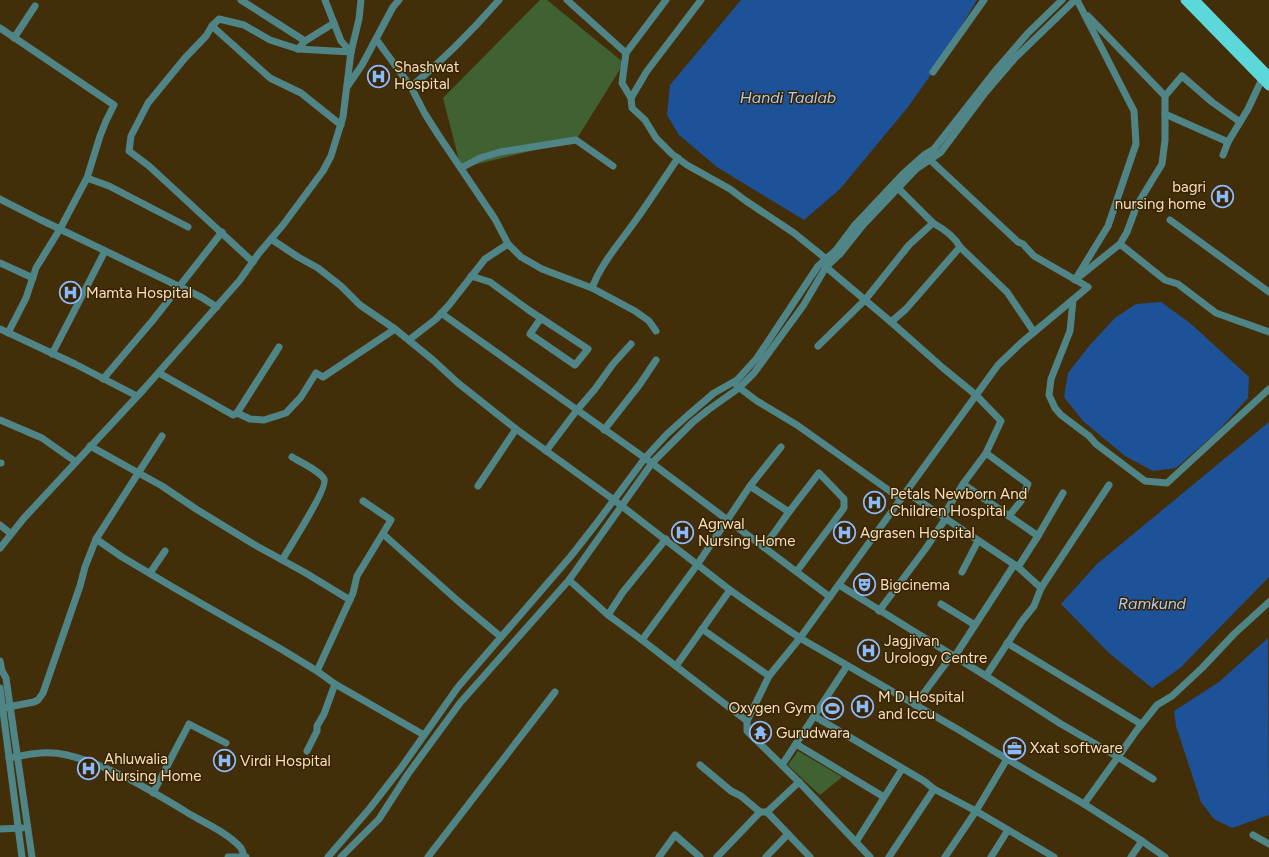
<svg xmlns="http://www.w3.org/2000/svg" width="1269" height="857" font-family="Figtree,sans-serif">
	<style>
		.green { fill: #406233 }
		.water { fill: #1e5298 }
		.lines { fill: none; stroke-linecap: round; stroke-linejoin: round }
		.minor { stroke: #4f8586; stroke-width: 7 }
		.major { stroke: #5dd8da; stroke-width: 9 }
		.labels { text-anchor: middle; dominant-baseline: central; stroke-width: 3; stroke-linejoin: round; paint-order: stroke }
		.poi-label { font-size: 15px; fill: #f6e0c0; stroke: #382400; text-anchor: start }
		.water-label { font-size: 16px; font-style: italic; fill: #b1cdf4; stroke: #382400 }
	</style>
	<rect width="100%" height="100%" fill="#432e0a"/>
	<g class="green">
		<path d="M540,0H547L624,63L576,140L461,168L443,98Z"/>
		<path d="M798,751L842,777L820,795L788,765Z"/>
	</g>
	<g class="water">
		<path d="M741,0H977L937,66L908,107L840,189L804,220L717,167L679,135L667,115L670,85Z"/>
		<path d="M1161,302L1190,323L1249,377L1248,398L1217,432L1176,468L1153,471L1125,456L1083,421L1064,397L1068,373L1090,345L1115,318L1136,304Z"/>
		<path d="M1269,422V577L1180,668L1152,688L1109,653L1061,604L1097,564Z"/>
		<path d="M1268,638L1269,815L1232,828L1214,819L1201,802L1176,726L1174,711L1219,682Z"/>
	</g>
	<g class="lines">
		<g class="minor">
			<path d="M241,0L305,41L334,23"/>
			<path d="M325,0L341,41L351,52"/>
			<path d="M567,0L626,53"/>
			<path d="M666,0L626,53L622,83L631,98L632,108L645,120L656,138L672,154L687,165L730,189L746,201L794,233L825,258L826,267L891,322L943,368L976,395L1001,421L986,453"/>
			<path d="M1088,16L1165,96V140L1162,164L1137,205L1127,232L1120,244"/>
			<path d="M212,26L219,19L244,25L270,40L298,49L305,41"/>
			<path d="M0,28L114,105L106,121L100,136L87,178L60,229L36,268L26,298L8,333"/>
			<path d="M14,38L35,6"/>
			<path d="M376,39L411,87L425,114L439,136L495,219L508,244L521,257L542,269L592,288L635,311L649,321L656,331"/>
			<path d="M298,49L351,52"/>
			<path d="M933,72L984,0"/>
			<path d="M347,87L362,65L393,7L399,0"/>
			<path d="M411,87C443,60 472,31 499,0"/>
			<path d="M1165,96L1182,76L1212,102L1240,122"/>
			<path d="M631,98L647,71L701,0"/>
			<path d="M1165,114L1228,142"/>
			<path d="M1223,155L1228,142L1248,109L1262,79"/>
			<path d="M461,168L480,158L500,152L576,140L613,166"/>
			<path d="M87,178L109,186L188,227"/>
			<path d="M898,188L933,223C942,228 955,237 960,247L1007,292L1034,332"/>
			<path d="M0,199L39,219L201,297L217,307"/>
			<path d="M1170,220L1269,292"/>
			<path d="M271,239L298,257L318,268L341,286L360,305L395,329L433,360L458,383L516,429L614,500L730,590L760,611L800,638L959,730L1007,759"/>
			<path d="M253,262L149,166L129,151L131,136L148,103L185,58L206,36L212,26L270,78L301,93L341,125"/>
			<path d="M0,263L33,278"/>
			<path d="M471,276L490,282L530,311L588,349L575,365L530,334L541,318"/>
			<path d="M1080,276L1120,244L1165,280L1178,284L1216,313L1269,332"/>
			<path d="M1075,280L1108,226L1136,144L1134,111L1077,0"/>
			<path d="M592,288C601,264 618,245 633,224C649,202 663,180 678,158"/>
			<path d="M1073,300L1070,331L1051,379L1049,395L1055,408L1061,415L1089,436L1096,444L1145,481L1167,483L1269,389"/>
			<path d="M441,313L649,461L830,597"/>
			<path d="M891,322L906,309L960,247"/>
			<path d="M0,329L75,364L137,396"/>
			<path d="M409,340L436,319L449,305L485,259L508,244"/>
			<path d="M818,346L865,300L909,245L933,223"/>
			<path d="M52,354L105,251"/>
			<path d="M159,373L233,415L237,413L279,347"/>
			<path d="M103,379L153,320L222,232"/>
			<path d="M737,386L757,401L797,425L901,499"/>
			<path d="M237,413L250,419L264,420L286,413L301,397L316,373L323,377L395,329"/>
			<path d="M0,420L42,438L76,462"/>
			<path d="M604,430L640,384L656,360"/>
			<path d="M90,446L162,486L196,509L255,545L304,572L350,600"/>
			<path d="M781,447L750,486L697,565L642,640L747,721V731L799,782L870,857"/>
			<path d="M546,451L577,410L595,389L613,364L631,344"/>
			<path d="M0,463H1"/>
			<path d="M963,484L1038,536L1018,567"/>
			<path d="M478,486L516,429"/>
			<path d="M750,486L789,512"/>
			<path d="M906,492L1018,567L1041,588"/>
			<path d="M943,516L963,484L986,453L1028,484L1021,501L1009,516"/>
			<path d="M0,525L10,533"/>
			<path d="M383,534L458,601L501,637"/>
			<path d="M1038,536L1063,493"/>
			<path d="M96,539L122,557L176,589L281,649L317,671L335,684L424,735"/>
			<path d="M764,547L789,512L819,473L844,499V508L797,571"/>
			<path d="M0,548L24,518L144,389L240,280L259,253L283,225L323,171L331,156L343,117L351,52L359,19L361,0"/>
			<path d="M282,560C288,550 329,486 324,479C320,471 300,462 292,457"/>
			<path d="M962,572L978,541"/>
			<path d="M150,573L165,551"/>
			<path d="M569,580L608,615L642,640"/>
			<path d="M839,585L986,676L1022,621L1034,606L1041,588L1109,485"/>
			<path d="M941,604L975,625"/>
			<path d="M879,611L926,548L946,518"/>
			<path d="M608,615L623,592L666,539"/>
			<path d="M702,629L769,676"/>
			<path d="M1007,643L1141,724"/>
			<path d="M955,656L1014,565"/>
			<path d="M0,661L2,671L6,678L32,857"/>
			<path d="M676,666L730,590"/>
			<path d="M317,671L353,593L357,576L391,520L363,501"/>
			<path d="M986,676L1061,724L1118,757L1084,804"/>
			<path d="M0,688L22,857"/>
			<path d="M915,705L952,655"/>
			<path d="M3,708L34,702L38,700L43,693L80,586L85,567L96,539L162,436"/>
			<path d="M814,716L924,781L934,789L976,811L1054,857"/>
			<path d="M747,721L769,676L800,638L998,365L1021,343L1088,287L1034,256L1023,244L1018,242L927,157"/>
			<path d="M796,744L884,797"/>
			<path d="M307,751L317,731V726L324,714L335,684"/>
			<path d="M9,758C30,754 46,750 67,755C112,766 153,792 193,816C208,824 230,835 241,848C243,851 243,854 244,857"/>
			<path d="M700,765L731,791L741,796L760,812"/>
			<path d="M782,765L847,666"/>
			<path d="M1153,779L1118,757L1137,730L1157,705L1172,696L1202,668L1234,634L1269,602"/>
			<path d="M153,793L189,724L226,743"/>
			<path d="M767,812L799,782"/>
			<path d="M0,829L22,828"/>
			<path d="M1253,835L1269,844"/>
			<path d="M1142,841L1165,857"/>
			<path d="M856,842L902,769"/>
			<path d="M228,857H246"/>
			<path d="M328,857L370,808L401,768L458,687L571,556L596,524L645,458L667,434L687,416L714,393L737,380L757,358L818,266L836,250L854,226L904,173L924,155L934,149L996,70L1028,33L1062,0"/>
			<path d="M341,857L379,819L408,774L460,703L569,580L652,463L693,422L708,410L739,388L754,373L803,306L826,267L840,254L863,225L916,169L941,152L985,93L1015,58L1075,0"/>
			<path d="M428,857L555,692"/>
			<path d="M659,857L675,835L700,857"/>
			<path d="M717,857L760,812H767L810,857"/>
			<path d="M766,857L788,834"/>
			<path d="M889,857L934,789"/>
			<path d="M945,857L976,811L1007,759L1084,804L1142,841L1131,857"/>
			<path d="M991,857L1008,830"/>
		</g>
		<g class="major">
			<path d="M1185,0L1269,86"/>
			<path d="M1195,0L1269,76"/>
		</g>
	</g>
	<defs>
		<symbol id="hospital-ring" viewBox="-11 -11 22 22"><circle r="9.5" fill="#382400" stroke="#8bbafc" stroke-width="1.5"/><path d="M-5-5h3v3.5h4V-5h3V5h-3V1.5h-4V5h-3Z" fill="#8bbafc"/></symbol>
		<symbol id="theatre-ring" viewBox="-11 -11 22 22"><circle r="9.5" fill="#382400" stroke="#8bbafc" stroke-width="1.5"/><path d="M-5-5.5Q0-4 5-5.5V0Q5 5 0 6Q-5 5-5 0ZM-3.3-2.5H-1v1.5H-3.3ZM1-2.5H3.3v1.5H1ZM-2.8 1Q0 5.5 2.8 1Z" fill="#8bbafc"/></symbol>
		<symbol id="stadium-ring" viewBox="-11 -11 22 22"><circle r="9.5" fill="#382400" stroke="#8bbafc" stroke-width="1.5"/><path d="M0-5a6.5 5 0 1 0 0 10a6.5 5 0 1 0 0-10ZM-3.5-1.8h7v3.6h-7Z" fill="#8bbafc"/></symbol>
		<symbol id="temple-ring" viewBox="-11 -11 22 22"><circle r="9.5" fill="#382400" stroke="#8bbafc" stroke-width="1.5"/><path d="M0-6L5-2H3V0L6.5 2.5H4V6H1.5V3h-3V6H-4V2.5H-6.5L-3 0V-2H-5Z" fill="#8bbafc"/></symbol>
		<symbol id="office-ring" viewBox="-11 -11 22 22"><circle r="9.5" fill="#382400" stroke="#8bbafc" stroke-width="1.5"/><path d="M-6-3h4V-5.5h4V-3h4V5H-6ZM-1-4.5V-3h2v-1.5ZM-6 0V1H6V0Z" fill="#8bbafc"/></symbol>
	</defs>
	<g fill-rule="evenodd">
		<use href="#hospital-ring" x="366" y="64" width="25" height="25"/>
		<use href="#hospital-ring" x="1210" y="184" width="25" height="25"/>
		<use href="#hospital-ring" x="58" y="280" width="25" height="25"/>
		<use href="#hospital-ring" x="862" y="490" width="25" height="25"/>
		<use href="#hospital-ring" x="670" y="520" width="25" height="25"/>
		<use href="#hospital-ring" x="832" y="520" width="25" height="25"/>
		<use href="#theatre-ring" x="852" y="572" width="25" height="25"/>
		<use href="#hospital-ring" x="856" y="638" width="25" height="25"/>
		<use href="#hospital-ring" x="850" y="694" width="25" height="25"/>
		<use href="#stadium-ring" x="820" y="696" width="25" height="25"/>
		<use href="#temple-ring" x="748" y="720" width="25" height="25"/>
		<use href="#office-ring" x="1002" y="736" width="25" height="25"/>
		<use href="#hospital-ring" x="212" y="748" width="25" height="25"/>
		<use href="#hospital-ring" x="76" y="756" width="25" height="25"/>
	</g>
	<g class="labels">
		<g class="poi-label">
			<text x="394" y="67">Shashwat<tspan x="394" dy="17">Hospital</tspan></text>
			<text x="1206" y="187" text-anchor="end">bagri<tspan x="1206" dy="17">nursing home</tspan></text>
			<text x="86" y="293">Mamta Hospital</text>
			<text x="890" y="494">Petals Newborn And<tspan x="890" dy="17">Children Hospital</tspan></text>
			<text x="698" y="524">Agrwal<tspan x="698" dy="17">Nursing Home</tspan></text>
			<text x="860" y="533">Agrasen Hospital</text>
			<text x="880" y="585">Bigcinema</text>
			<text x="884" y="641">Jagjivan<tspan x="884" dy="17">Urology Centre</tspan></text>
			<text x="878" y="697">M D Hospital<tspan x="878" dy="17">and Iccu</tspan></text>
			<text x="816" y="708" text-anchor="end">Oxygen Gym</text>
			<text x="776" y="733">Gurudwara</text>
			<text x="1030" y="748">Xxat software</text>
			<text x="104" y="759">Ahluwalia<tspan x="104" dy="17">Nursing Home</tspan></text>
			<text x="240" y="761">Virdi Hospital</text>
		</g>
		<g class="water-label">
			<text x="788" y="97">Handi Taalab</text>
			<text x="1152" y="603">Ramkund</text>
		</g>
	</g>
</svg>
